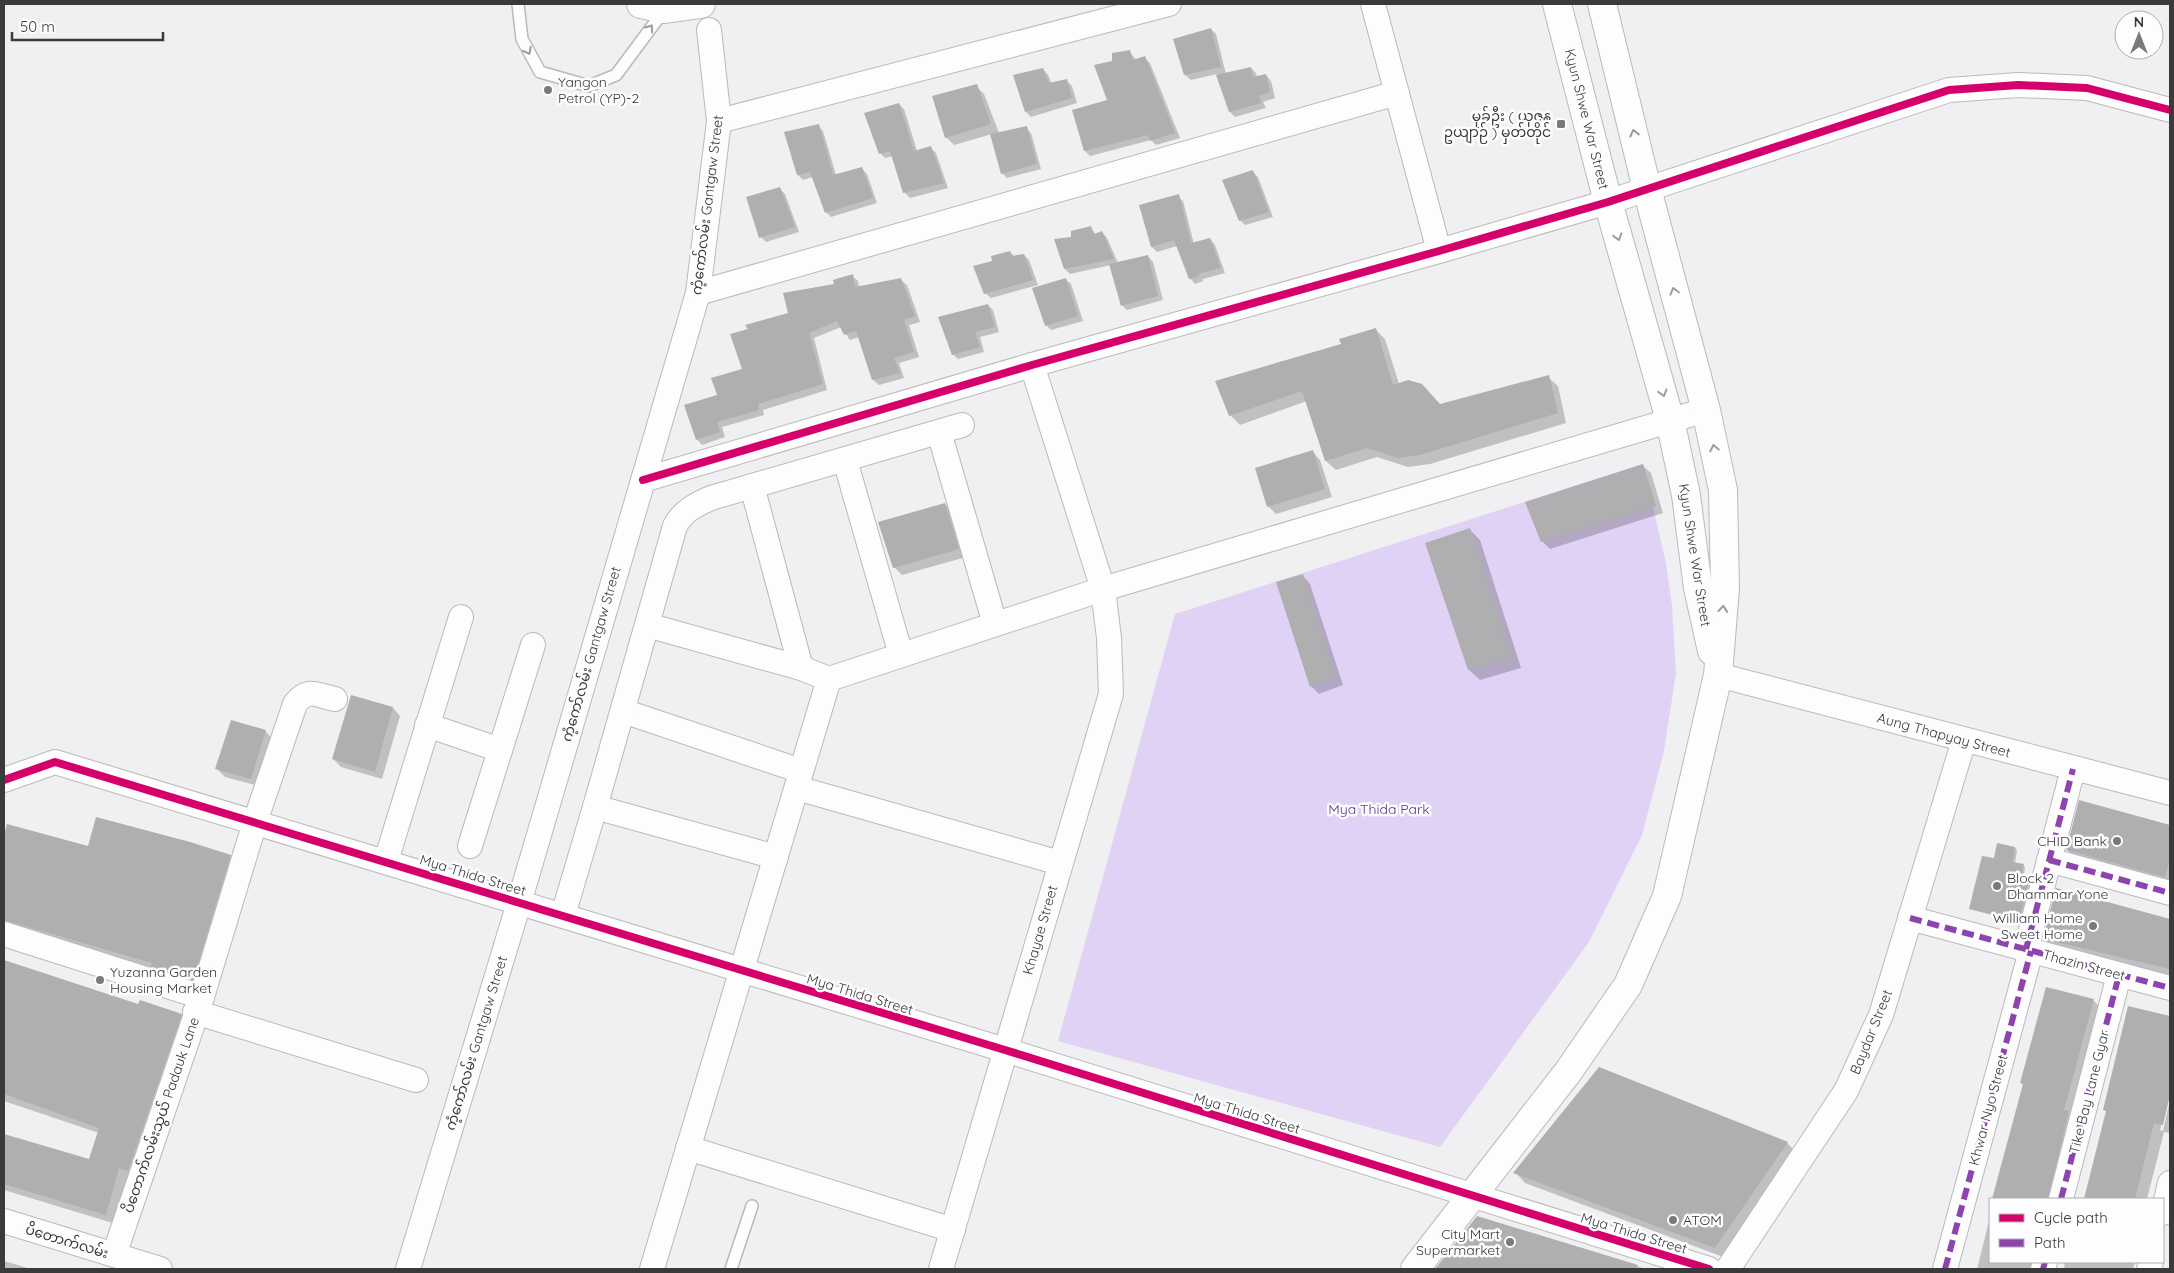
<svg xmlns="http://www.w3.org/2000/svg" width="2174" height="1273" font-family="Quicksand,'Noto Sans Myanmar',sans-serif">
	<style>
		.green { fill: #e0d2f4 }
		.shadow { fill: #0003 }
		.building { fill: #afaeb0 }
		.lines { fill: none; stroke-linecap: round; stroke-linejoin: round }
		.service-casing { stroke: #bab9bc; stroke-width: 14 }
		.minor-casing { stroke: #bab9bc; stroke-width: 26 }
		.tertiary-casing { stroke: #bab9bc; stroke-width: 30 }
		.secondary-casing { stroke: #bab9bc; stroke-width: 30 }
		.service { stroke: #fdfdfd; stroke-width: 11 }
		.minor { stroke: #fdfdfd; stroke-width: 24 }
		.tertiary { stroke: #fdfdfd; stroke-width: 28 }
		.secondary { stroke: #fdfdfd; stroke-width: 28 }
		.quiet { stroke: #8e44ad; stroke-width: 6; stroke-dasharray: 12 6; stroke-linecap: butt }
		.cycleway-casing { stroke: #fdfcff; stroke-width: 11 }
		.cycleway { stroke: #d6006c; stroke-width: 8 }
		.oneway { stroke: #9c9c9c }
		.poi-dot { fill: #7a797b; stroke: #fdfcff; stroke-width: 2 }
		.labels { text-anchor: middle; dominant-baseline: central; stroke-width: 5; stroke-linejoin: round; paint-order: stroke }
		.poi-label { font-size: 14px; fill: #3a3a3b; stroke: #fdfcff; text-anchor: start }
		.street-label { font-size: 14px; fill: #3a3a3b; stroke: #fdfcff }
		.park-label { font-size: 14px; fill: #5c3889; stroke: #fdfcff }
	</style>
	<rect width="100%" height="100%" fill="#f0eff2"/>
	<path class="green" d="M1643,464L1666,563L1672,606L1676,673L1664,751L1642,835L1589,942L1440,1147L1058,1041L1175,614Z"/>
	<g class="shadow">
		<path d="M1211,29L1216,34L1226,74L1251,68L1256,73L1257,78L1266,75L1271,81L1275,98L1263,102L1266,108L1235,117L1230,112L1217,74L1191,80L1185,75L1174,40Z"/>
		<path d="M1129,51L1136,60L1144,57L1150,63L1180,138L1156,145L1151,140L1090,156L1085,151L1108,101L1114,62Z"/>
		<path d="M1043,69L1048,75L1052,84L1067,81L1072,86L1077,103L1031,117L1026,112Z"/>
		<path d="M976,86L984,94L999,133L1026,128L1031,133L1041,169L1007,178L1002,173L992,134L954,145L946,137Z"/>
		<path d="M899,104L904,109L917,151L931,148L936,153L948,188L910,198L905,193L893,156L885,158L880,153Z"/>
		<path d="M818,126L823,131L836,175L862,169L867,174L877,203L831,217L826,212L813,177L803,180L798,175Z"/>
		<path d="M1253,172L1258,177L1273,217L1245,225L1240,220Z"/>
		<path d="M780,189L785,194L799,232L766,242L761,237Z"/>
		<path d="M1178,196L1183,201L1194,244L1210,239L1215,245L1225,273L1203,279V281L1195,284L1190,278L1177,246L1157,252L1152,247L1140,206Z"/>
		<path d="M1090,227L1096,235L1102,232L1107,238L1118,263L1148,256L1153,262L1163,300L1127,310L1122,305L1111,265L1070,274L1065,269L1072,238Z"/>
		<path d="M1010,252L1015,257L1024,255L1029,260L1038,285L991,298L985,293L993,262Z"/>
		<path d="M852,276L858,281L859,287L901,280L907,285L920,322L909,325L919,357L899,363L904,378L879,385L873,380L859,337L850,340L841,327L814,338L827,390L763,410L764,415L722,427L725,437L702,445L697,439L718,396L744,370L790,314Z"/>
		<path d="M1065,279L1071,284L1083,321L1051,330L1046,325Z"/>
		<path d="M988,305L993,310L999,332L980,337L984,352L958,359L953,354Z"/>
		<path d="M1376,330L1385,339L1399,384L1440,405L1548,377L1558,386L1566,423L1430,464L1408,467L1377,457L1336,470L1326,461L1307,401L1240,425L1230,415L1342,345Z"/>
		<path d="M1313,452L1320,460L1332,497L1276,514L1269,507L1257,469Z"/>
		<path d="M1643,466L1651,473L1663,513L1550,549L1542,541Z"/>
		<path d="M945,504L953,512L966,557L902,575L894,567Z"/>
		<path d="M1469,529L1480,540L1521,668L1480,680L1469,670L1427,543Z"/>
		<path d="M1303,576L1310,584L1343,685L1319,694L1311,686Z"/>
		<path d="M393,708L400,716L382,779L341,767L333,759Z"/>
		<path d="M265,731L273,739L259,786L225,777L217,769Z"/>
		<path d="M2080,802L2170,826V885L2076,859L2067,850Z"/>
		<path d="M8,825L89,847L230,856L239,865L202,988L4,925V840Z"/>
		<path d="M2015,848L2017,850L2015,863L2025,867L2023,881L2031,885L2021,922L1973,910L1970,908L1995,860Z"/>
		<path d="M2057,890L2170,921V975L2053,948L2044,939Z"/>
		<path d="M7,962L139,1006L181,1015L191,1025L116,1224L4,1190V1136L90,1161L99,1133L4,1101V972Z"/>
		<path d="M2093,1000L2102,1009L2058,1199H1994L2024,1085L2022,1083Z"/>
		<path d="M2129,1008L2170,1018V1089L2160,1130L2163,1131L2170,1100V1133L2164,1132L2147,1199H2085L2107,1112L2105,1110Z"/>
		<path d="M1600,1069L1787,1143L1798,1154L1726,1258L1525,1183L1515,1172Z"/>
		<path d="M1477,1217L1646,1269H1437Z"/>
		<path d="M1990,1217V1262H2040L2039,1269H1977Z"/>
		<path d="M4,1261L31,1269H4Z"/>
		<path d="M2065,1262H2135L2133,1269H2064Z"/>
	</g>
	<g class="building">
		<path d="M1211,28L1221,67L1184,75L1173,39Z"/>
		<path d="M1130,50L1133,60L1145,56L1175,133L1150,141L1148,135L1084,151L1072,110L1107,100L1094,65L1112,61V53Z"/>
		<path d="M1251,67L1253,77L1266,74L1270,92L1259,96L1261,103L1229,112L1216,75Z"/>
		<path d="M1043,68L1049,83L1067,79L1072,98L1025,112L1013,75Z"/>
		<path d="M977,84L991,124L945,138L932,96Z"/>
		<path d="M899,103L914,151L931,146L944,183L903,193L890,151L879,154L864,113Z"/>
		<path d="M819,124L833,175L862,167L873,198L825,213L810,172L797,175L784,132Z"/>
		<path d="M1027,126L1037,164L1001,174L990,134Z"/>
		<path d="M1253,170L1269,212L1239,221L1222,180Z"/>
		<path d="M780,187L795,227L759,238L746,197Z"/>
		<path d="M1179,194L1191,243L1210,238L1221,268L1198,274L1199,276L1189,279L1174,240L1151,247L1139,205Z"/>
		<path d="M1091,226L1094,234L1102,231L1114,259L1064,269L1054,239L1071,237V231Z"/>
		<path d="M1010,251L1012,256L1024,254L1033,280L984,294L973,266L992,261L991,256Z"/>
		<path d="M1148,255L1158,296L1121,306L1109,264Z"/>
		<path d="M853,274L855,287L901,278L915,316L904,320L914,352L894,358L900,373L872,380L856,331L844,335L837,321L809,333L823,384L758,404L759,410L717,422L720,432L696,440L684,405L717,395L711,378L742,369L730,334L748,329L745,325L788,313L783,293L834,284L833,280Z"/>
		<path d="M1066,278L1078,316L1045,326L1032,288Z"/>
		<path d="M988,304L995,327L975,332L980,347L952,355L938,317Z"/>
		<path d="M1376,328L1393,385L1408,380L1422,384L1440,404L1549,375L1558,413L1420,455L1398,458L1367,448L1325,461L1302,391L1229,416L1215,381L1341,344L1339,339Z"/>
		<path d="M1313,450L1325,489L1267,507L1255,468Z"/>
		<path d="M1643,464L1656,506L1541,542L1525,502Z"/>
		<path d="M945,503L959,549L893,568L878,522Z"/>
		<path d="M1470,528L1512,657L1468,670L1425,543Z"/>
		<path d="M1303,574L1336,677L1310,687L1276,582Z"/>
		<path d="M351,695L393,707L375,772L332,759Z"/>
		<path d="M231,720L266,730L251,779L215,769Z"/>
		<path d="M2079,800L2170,825V858L2165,877L2066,850Z"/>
		<path d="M96,817L190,842L231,855L193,980L151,966L152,963L4,920V835L7,824L88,846Z"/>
		<path d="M1997,843L2015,847L2013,862L2024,864L2021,879L2029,881L2019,921L1969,909L1982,856L1994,858Z"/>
		<path d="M2056,888L2170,919V969L2043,939Z"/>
		<path d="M4,960L138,1004L140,1000L182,1014L128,1171L119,1168L106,1215L4,1184V1134L89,1159L99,1128L4,1094Z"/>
		<path d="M2046,987L2094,999L2064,1110L2069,1111L2048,1199H1992L2023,1084L2020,1083Z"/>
		<path d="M2128,1006L2170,1016V1095L2163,1125L2154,1123L2135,1199H2084L2106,1111L2103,1110Z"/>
		<path d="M1599,1067L1788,1142L1715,1248L1513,1173Z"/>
		<path d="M1477,1216L1638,1265L1637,1269H1435Z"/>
	</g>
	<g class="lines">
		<defs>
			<g id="service">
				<path d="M518,4L522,39L540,72L589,86L616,75L665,9"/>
				<path d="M731,1269L752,1206"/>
			</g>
			<g id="minor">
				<path d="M1373,4L1439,251"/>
				<path d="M719,121L1169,4"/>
				<path d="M698,293L1397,93"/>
				<path d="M939,432L995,624"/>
				<path d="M845,460L901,655"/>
				<path d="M643,480L1032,365L1439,251L1608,202L1949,90L2018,85L2087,88L2170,110"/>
				<path d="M752,486L801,668"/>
				<path d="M647,625L801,668L829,679"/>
				<path d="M1718,675L2170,793"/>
				<path d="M623,711L801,771"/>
				<path d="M427,725L500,750"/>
				<path d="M4,780L55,762L1005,1050L1709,1269"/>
				<path d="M797,788L1060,863"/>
				<path d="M595,807L675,526C683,511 695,505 711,498L962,425"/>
				<path d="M470,846L533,645"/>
				<path d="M2049,860L2170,893"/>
				<path d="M386,861L461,617"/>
				<path d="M563,915L595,807L776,857"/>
				<path d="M1910,918L2170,988"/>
				<path d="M4,934L202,997"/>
				<path d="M2026,949L2073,769"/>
				<path d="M195,1012L416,1080"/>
				<path d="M688,1148L953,1230"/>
				<path d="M2061,1199L2119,975"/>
				<path d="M2163,1213L2170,1183"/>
				<path d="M4,1221L160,1269"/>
				<path d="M114,1255L202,997L255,822L295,704C308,687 316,695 335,699"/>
				<path d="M408,1269L519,903L698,293L719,121L709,30"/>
				<path d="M652,1269L829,679L1103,589L1706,410"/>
				<path d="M941,1269L1111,694L1109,638L1103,589L1032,365"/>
				<path d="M1728,1269L1846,1091L1881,1015L1964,740"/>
				<path d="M1945,1269L2031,951"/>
				<path d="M2043,1269L2045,1262"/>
				<path d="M2149,1269L2151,1262"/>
			</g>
			<g id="tertiary">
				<path d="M1557,4L1608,202L1670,420L1686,495L1698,588L1712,651"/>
				<path d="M1415,1269L1568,1072L1628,985L1667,896L1718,675L1725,588L1723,490L1706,410L1647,189L1602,4"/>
			</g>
			<path id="secondary" d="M641,4L665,9L701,4"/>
		</defs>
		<use href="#service" class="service-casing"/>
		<use href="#minor" class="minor-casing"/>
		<use href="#tertiary" class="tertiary-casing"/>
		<use href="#secondary" class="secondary-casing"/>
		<use href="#service" class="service"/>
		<use href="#minor" class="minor"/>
		<use href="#tertiary" class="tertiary"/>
		<use href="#secondary" class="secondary"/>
		<g class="quiet">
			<path d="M2049,860L2170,893"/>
			<path d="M1910,918L2170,988"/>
			<path d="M2026,949L2073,769"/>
			<path d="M2061,1199L2119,975"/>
			<path d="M1945,1269L2031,951"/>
			<path d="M2043,1269L2045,1262"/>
		</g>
		<defs>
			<g id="cycleway">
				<path d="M643,480L1032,365L1439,251L1608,202L1949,90L2018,85L2087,88L2170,110"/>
				<path d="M4,780L55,762L1005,1050L1709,1269"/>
			</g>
		</defs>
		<use href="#cycleway" class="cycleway-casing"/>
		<use href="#cycleway" class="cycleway"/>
	</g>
	<defs><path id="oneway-chevron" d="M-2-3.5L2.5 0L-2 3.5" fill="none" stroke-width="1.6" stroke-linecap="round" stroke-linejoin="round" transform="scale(1.25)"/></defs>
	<g class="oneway">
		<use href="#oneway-chevron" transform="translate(650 28) rotate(-54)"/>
		<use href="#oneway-chevron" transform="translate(528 51) rotate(62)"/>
		<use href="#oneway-chevron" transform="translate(1634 133) rotate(-104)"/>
		<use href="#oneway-chevron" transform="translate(1618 237) rotate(74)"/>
		<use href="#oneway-chevron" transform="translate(1674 291) rotate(-105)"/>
		<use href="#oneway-chevron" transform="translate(1663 393) rotate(74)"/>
		<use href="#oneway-chevron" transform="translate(1714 448) rotate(-102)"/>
		<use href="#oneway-chevron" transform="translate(1723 609) rotate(-85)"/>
	</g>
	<g class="poi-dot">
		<circle cx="548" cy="90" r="5"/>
		<rect x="1556" y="119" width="10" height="10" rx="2.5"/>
		<circle cx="2117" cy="841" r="5"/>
		<circle cx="1997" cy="886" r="5"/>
		<circle cx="2093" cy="926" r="5"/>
		<circle cx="100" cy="980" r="5"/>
		<circle cx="1673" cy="1220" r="5"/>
		<circle cx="1510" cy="1242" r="5"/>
	</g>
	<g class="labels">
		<g class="poi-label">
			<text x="558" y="82">Yangon<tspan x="558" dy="16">Petrol (YP)-2</tspan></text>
			<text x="1551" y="116" text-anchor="end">မုခ်ဦး ( ယုဇန<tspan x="1551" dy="16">ဥယျာဉ် ) မှတ်တိုင်</tspan></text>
			<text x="2107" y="841" text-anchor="end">CHID Bank</text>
			<text x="2007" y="878">Block 2<tspan x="2007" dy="16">Dhammar Yone</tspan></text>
			<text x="2083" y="918" text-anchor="end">William Home<tspan x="2083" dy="16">Sweet Home</tspan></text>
			<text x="110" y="972">Yuzanna Garden<tspan x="110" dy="16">Housing Market</tspan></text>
			<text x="1683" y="1220">ATOM</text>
			<text x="1500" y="1234" text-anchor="end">City Mart<tspan x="1500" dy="16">Supermarket</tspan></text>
		</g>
		<g class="street-label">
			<text transform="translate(1587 119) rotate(76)">Kyun Shwe War Street</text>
			<text transform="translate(707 205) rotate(-83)">ကံ့ကော်လမ်း Gantgaw Street</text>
			<text transform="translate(1695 555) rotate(81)">Kyun Shwe War Street</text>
			<text transform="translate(591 654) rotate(-74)">ကံ့ကော်လမ်း Gantgaw Street</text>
			<text transform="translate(1944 735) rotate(15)">Aung Thapyay Street</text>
			<text transform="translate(473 875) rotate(17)">Mya Thida Street</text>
			<text transform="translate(1040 930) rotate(-74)">Khayae Street</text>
			<text transform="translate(2084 965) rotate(15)">Thazin Street</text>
			<text transform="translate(860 994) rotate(17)">Mya Thida Street</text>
			<text transform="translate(1871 1032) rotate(-68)">Baydar Street</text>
			<text transform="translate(476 1043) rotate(-73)">ကံ့ကော်လမ်း Gantgaw Street</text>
			<text transform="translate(2089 1092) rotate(-76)">Tike Bay Lane Gyar</text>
			<text transform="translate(1988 1110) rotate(-75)">Khwar Nyo Street</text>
			<text transform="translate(1247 1113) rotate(17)">Mya Thida Street</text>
			<text transform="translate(161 1115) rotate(-71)">ပိတောက်လမ်းသွယ် Padauk Lane</text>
			<text transform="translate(1634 1233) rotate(17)">Mya Thida Street</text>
			<text transform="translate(67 1241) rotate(17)">ပိတောက်လမ်း</text>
		</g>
		<g class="park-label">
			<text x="1379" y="809">Mya Thida Park</text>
		</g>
	</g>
	<rect width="2174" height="1273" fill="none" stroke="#3a3a3b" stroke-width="10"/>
	<rect x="1989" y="1198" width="175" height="65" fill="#fdfcff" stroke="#afaeb1"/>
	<rect x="1999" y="1214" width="25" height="8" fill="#d6006c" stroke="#afaeb1"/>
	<text x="2034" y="1223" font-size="15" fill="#3a3a3b">Cycle path</text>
	<rect x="1999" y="1239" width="25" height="8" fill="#8e44ad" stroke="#afaeb1"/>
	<text x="2034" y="1248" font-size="15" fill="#3a3a3b">Path</text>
	<g transform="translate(2139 35)"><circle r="24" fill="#fdfcff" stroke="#afaeb1"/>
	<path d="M0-4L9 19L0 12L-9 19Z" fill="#7a797b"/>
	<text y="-8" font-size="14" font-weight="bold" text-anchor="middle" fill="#3a3a3b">N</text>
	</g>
	<path d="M12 32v8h151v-8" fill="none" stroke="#3a3a3b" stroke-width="2.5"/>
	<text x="20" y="32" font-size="15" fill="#3a3a3b" stroke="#fdfcff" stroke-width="4" paint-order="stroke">50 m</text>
</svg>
